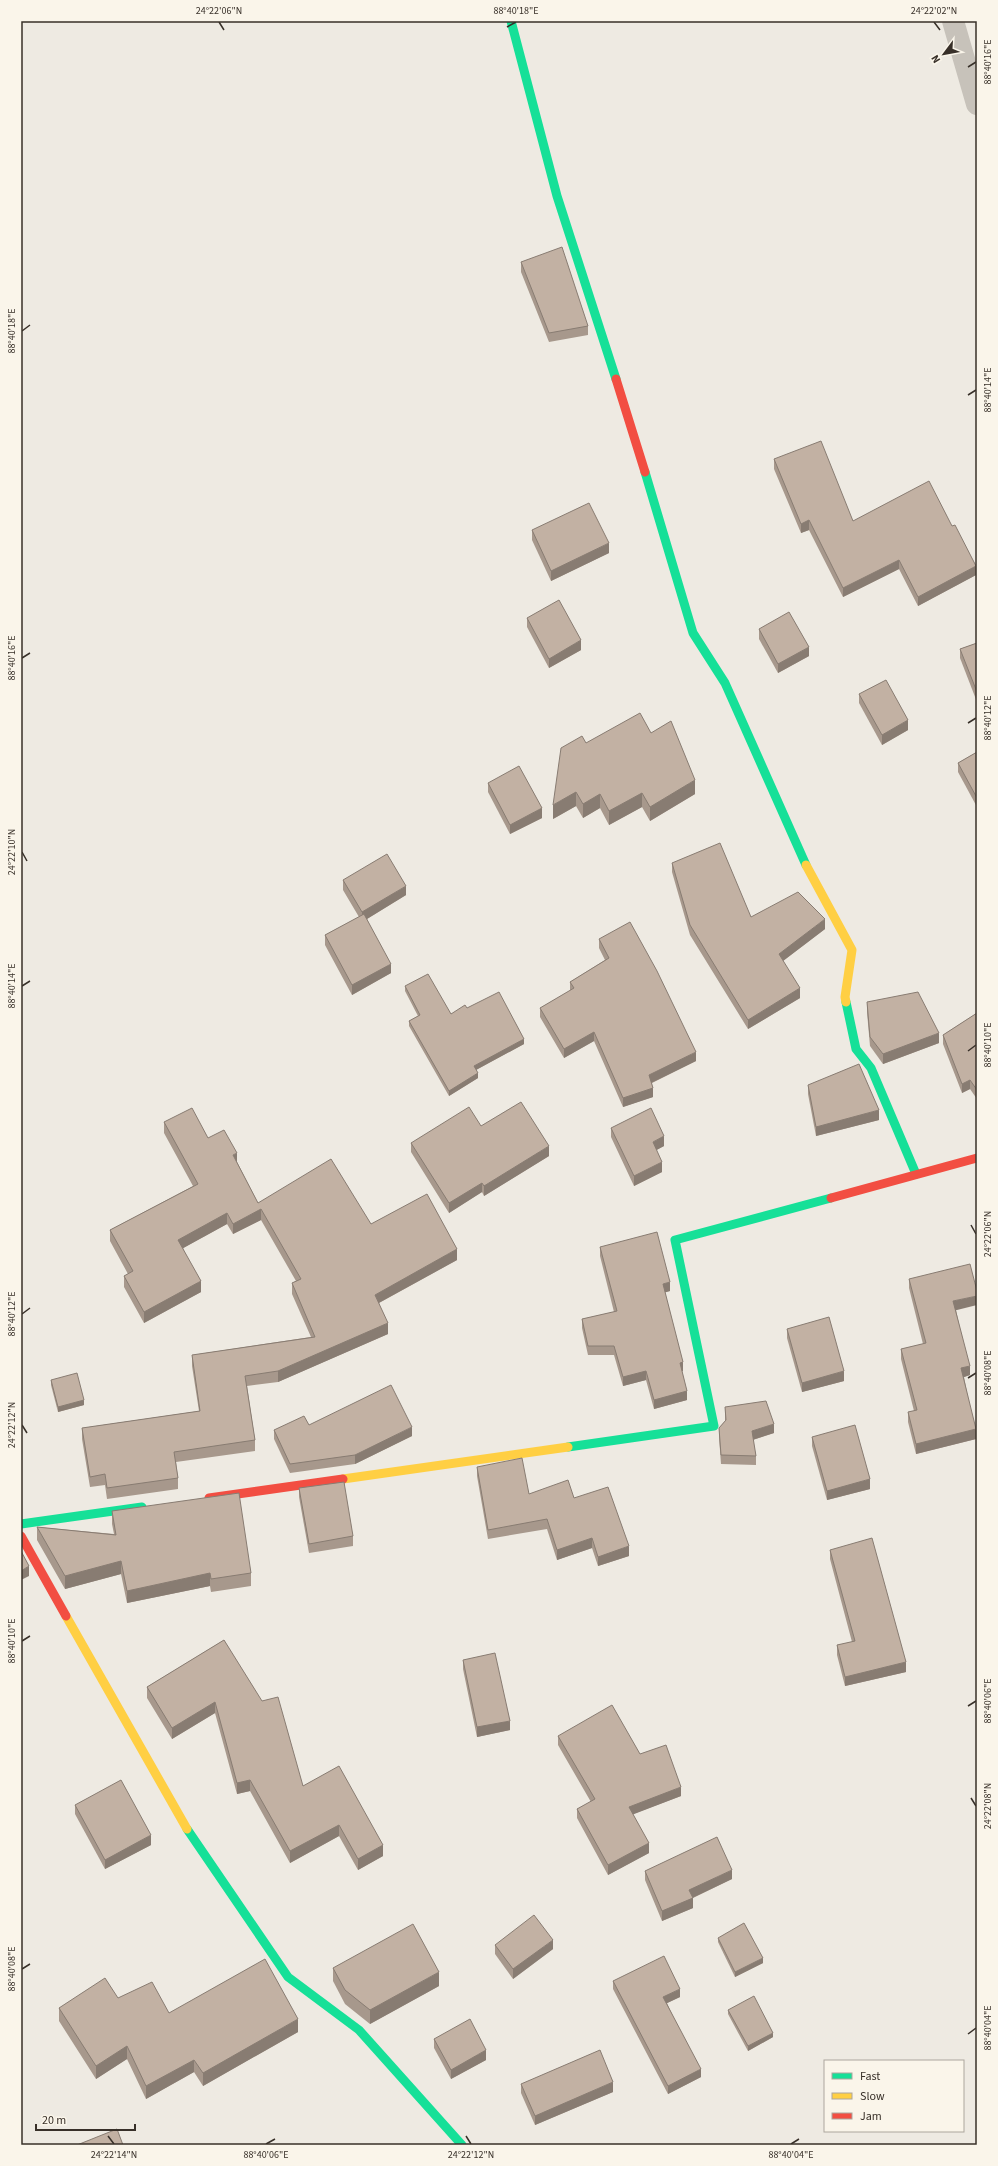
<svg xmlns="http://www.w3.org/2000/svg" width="998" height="2166" font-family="'Source Sans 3',sans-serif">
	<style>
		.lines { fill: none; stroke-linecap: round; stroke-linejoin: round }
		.street { stroke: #c7c2ba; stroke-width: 22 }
		.fast { stroke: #16e098; stroke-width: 9 }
		.slow { stroke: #ffcf43; stroke-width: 9 }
		.jam { stroke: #f24e42; stroke-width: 9 }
		.wall { fill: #a7988c }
		.shaded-wall { fill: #887c72 }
		.building { fill: #c2b1a3; stroke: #887c72 }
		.ticks { fill: none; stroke: #383029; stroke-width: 1.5 }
		.neatline { fill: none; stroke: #383029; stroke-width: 1.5 }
		.ticks-label { font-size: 10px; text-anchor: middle; fill: #383029 }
	</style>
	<rect width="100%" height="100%" fill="#eeeae2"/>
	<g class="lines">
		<path class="street" d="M953,21L977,104"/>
		<g class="fast">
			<path d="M511,21L557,196L616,379"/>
			<path d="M645,472L693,633L725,683L806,865"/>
			<path d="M846,1002L856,1049L871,1068L916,1174"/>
			<path d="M568,1447L714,1426L675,1240L831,1198"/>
			<path d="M21,1524L142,1507"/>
			<path d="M187,1829L288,1977L359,2030L462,2145"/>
		</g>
		<g class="slow">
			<path d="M806,865L852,950L845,997L846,1002"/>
			<path d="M343,1479L568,1447"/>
			<path d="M66,1616L187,1829"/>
		</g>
		<g class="jam">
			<path d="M616,379L645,472"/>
			<path d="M831,1198L977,1158"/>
			<path d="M209,1498L343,1479"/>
			<path d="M21,1536L66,1616"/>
		</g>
	</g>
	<g class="wall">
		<path d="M521,262L588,326V335L549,342L521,272Z"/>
		<path d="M774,459L853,521L976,575L918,606L899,569L843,597L809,530L801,533L774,469Z"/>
		<path d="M532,530L609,553L551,581L532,540Z"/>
		<path d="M527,618L581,650L549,668L527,627Z"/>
		<path d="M759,629L809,656L778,673L759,639Z"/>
		<path d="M977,643V702L960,658V649Z"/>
		<path d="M859,694L908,730L882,745L859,703Z"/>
		<path d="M651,733L695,794L650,821L642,807L609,825L600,808L583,818L576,806L553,819L586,743Z"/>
		<path d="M977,752V807L958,772V763Z"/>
		<path d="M488,783L542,818L510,834L488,792Z"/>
		<path d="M672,863L751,917L825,929L783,961L800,998L748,1029L690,935L672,872Z"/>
		<path d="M343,880L406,895L367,919L391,973L352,995L325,945V935L359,917L343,890Z"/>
		<path d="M599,939L696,1061L652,1083L653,1097L623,1107L594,1041L564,1058L540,1017V1008L570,991V982L605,960L599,948Z"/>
		<path d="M405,986L451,1014L467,1008L524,1044L476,1070L478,1078L449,1096L409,1026V1021L418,1016L405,991Z"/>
		<path d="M867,1002L939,1043L883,1064L870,1046L867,1012Z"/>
		<path d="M977,1013V1099L970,1089L962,1093L943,1044V1035Z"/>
		<path d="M808,1085L879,1120L816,1136L808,1094Z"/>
		<path d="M164,1122L208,1138L237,1162L258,1203L371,1224L457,1260L379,1303L388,1334L278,1382L247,1386L255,1440V1451L176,1462L178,1478V1489L107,1499L105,1485L90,1487L82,1439V1428L199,1411L192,1366V1355L311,1337L292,1294V1283L296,1281L261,1220L233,1234L227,1224L183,1248L201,1292L144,1323L124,1287V1276L128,1274L110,1241V1230L193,1186L164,1133Z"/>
		<path d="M481,1126L549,1156L484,1196L482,1192L449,1213L411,1152V1143Z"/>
		<path d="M611,1128L664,1146L656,1150L662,1172L634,1186L611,1137Z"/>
		<path d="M600,1247L670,1291L665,1292L683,1371H682L687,1400L654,1409L646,1380L623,1386L614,1355H588L582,1328V1319L614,1312L600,1256Z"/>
		<path d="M909,1279L956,1310L970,1375L964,1377L976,1439L916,1454L908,1422V1412L914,1411L901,1359V1349L923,1344L909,1288Z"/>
		<path d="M787,1329L844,1381L802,1392L787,1338Z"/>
		<path d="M51,1380L84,1405L58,1412L51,1385Z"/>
		<path d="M725,1407L774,1433L753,1440L756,1456V1465L721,1464L719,1437V1428L725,1421Z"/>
		<path d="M309,1425L412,1436L355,1464L290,1473L274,1439V1430Z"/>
		<path d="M812,1437L870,1489L827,1500L812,1446Z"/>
		<path d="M477,1467L529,1494L574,1498L629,1556L598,1566L592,1548L557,1560L547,1529L488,1539L477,1476Z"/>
		<path d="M299,1488L353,1536V1546L309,1553L299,1497Z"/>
		<path d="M112,1511L251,1573V1586L211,1592L210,1586L127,1603L121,1574L65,1589L37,1540V1527L114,1534L112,1524Z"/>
		<path d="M830,1550L906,1672L845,1686L837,1655V1645L852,1642L830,1559Z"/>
		<path d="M224,1640L303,1786L383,1856L358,1870L339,1836L290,1863L250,1791L237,1794L215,1713L172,1739L147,1698V1687Z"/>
		<path d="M463,1660L510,1730L477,1737L463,1669Z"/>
		<path d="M558,1736L640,1754L681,1796L633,1814L649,1853L608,1875L577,1818V1809L591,1802L558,1745Z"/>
		<path d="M75,1805L151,1845L105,1869L75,1814Z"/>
		<path d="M645,1871L732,1879L693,1898V1908L662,1921L645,1880Z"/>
		<path d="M718,1938L763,1963L735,1977L718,1942Z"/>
		<path d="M495,1945L553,1949L513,1979L495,1954Z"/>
		<path d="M333,1968L439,1986L370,2024L345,2004L333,1981Z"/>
		<path d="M613,1981L680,1997L667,2003L701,2077L668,2094L613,1989Z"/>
		<path d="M118,1998L169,2013L298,2032L203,2086L194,2072L146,2099L127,2059L96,2079L59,2021V2008Z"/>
		<path d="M728,2010L773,2037L748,2051L728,2014Z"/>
		<path d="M434,2039L486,2060L451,2079L434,2048Z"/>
		<path d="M521,2084L613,2092L535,2125L521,2093Z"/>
	</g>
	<g class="shaded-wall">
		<path d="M809,520V530L801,533V524Z"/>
		<path d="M609,543V553L551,581V571Z"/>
		<path d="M899,560V569L843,597V588Z"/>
		<path d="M976,566V575L918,606V597Z"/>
		<path d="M581,640V650L549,668V659Z"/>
		<path d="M809,647V656L778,673V664Z"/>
		<path d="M908,720V730L882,745V735Z"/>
		<path d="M695,780V794L650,821V807Z"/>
		<path d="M576,792V806L553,819V805Z"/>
		<path d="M642,793V807L609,825V811Z"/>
		<path d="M600,794V808L583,818V804Z"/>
		<path d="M542,808V818L510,834V825Z"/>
		<path d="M406,886V895L362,922V912Z"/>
		<path d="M825,919V929L779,964V954Z"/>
		<path d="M391,964V973L352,995V985Z"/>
		<path d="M800,988V998L748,1029V1020Z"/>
		<path d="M594,1032V1041L564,1058V1049Z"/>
		<path d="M939,1033V1043L883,1064V1054Z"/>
		<path d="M524,1039V1044L474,1071V1066Z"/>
		<path d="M696,1052V1061L649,1084V1075Z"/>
		<path d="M478,1073V1078L449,1096V1091Z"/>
		<path d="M970,1080V1089L962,1093V1084Z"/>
		<path d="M653,1088V1097L623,1107V1098Z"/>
		<path d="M879,1110V1120L816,1136V1127Z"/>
		<path d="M664,1136V1146L653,1152V1142Z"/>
		<path d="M549,1146V1156L484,1196V1186Z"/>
		<path d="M237,1153V1164L233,1155Z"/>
		<path d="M662,1162V1172L634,1186V1176Z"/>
		<path d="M482,1183V1192L449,1213V1203Z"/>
		<path d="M261,1209V1220L233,1234V1224Z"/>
		<path d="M227,1213V1224L178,1251V1240Z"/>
		<path d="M457,1249V1260L375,1305V1295Z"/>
		<path d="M201,1281V1292L144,1323V1312Z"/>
		<path d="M670,1282V1291L663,1293V1284Z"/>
		<path d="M977,1296V1305L953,1311V1301Z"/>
		<path d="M388,1323V1334L278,1382V1371Z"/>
		<path d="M683,1362V1371L680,1372V1363Z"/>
		<path d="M970,1366V1375L961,1378V1368Z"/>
		<path d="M646,1371V1380L623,1386V1377Z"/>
		<path d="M844,1371V1381L802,1392V1383Z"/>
		<path d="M687,1391V1400L654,1409V1400Z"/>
		<path d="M84,1400V1405L58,1412V1407Z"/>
		<path d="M774,1424V1433L752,1440V1431Z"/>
		<path d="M412,1427V1436L355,1464V1455Z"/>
		<path d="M976,1429V1439L916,1454V1444Z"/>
		<path d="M870,1479V1489L827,1500V1491Z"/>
		<path d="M592,1538V1548L557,1560V1550Z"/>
		<path d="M629,1546V1556L598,1566V1557Z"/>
		<path d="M121,1561V1574L65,1589V1576Z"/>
		<path d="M29,1566V1576L21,1580V1571Z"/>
		<path d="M210,1573V1586L127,1603V1591Z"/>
		<path d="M906,1662V1672L845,1686V1677Z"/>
		<path d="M215,1702V1713L172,1739V1728Z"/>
		<path d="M510,1721V1730L477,1737V1727Z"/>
		<path d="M250,1780V1791L237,1794V1783Z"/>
		<path d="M681,1787V1796L629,1816V1807Z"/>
		<path d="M339,1825V1836L290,1863V1851Z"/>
		<path d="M151,1835V1845L105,1869V1860Z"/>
		<path d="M649,1843V1853L608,1875V1865Z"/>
		<path d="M383,1845V1856L358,1870V1859Z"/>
		<path d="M732,1870V1879L690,1899L693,1898V1908L662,1921V1911L689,1890Z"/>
		<path d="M553,1940V1949L513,1979V1969Z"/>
		<path d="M763,1958V1963L735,1977V1972Z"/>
		<path d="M439,1972V1986L370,2024V2010Z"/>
		<path d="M680,1989V1997L663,2005V1997Z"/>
		<path d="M298,2019V2032L203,2086V2073Z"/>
		<path d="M773,2033V2037L748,2051V2046Z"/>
		<path d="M127,2046V2059L96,2079V2066Z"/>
		<path d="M486,2050V2060L451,2079V2070Z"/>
		<path d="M194,2060V2072L146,2099V2086Z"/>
		<path d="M701,2069V2077L668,2094V2086Z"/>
		<path d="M613,2082V2092L535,2125V2116Z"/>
	</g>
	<g class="building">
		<path d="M562,247L588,326L549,333L521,262Z"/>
		<path d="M821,441L853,521L929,481L952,526L955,525L976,566L918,597L899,560L843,588L809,520L801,524L774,459Z"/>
		<path d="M589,503L609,543L551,571L532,530Z"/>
		<path d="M559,600L581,640L549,659L527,618Z"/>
		<path d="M789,612L809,647L778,664L759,629Z"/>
		<path d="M977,643V692L960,649Z"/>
		<path d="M886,680L908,720L882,735L859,694Z"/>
		<path d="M640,713L651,733L671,721L695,780L650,807L642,793L609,811L600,794L583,804L576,792L553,805L561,748L582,736L586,743Z"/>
		<path d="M977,752V798L958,763Z"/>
		<path d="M519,766L542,808L510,825L488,783Z"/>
		<path d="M720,843L751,917L798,892L825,919L779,954L800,988L748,1020L690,925L672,863Z"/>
		<path d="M387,854L406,886L362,912L343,880Z"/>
		<path d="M364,914L391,964L352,985L325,935Z"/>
		<path d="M630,922L657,971L696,1052L649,1075L653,1088L623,1098L594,1032L564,1049L540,1008L574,988L570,982L609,958L599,939Z"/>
		<path d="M428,974L451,1014L465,1005L467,1008L499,992L524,1039L474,1066L478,1073L449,1091L409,1021L420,1015L405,986Z"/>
		<path d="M918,992L939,1033L883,1054L870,1037L867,1002Z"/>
		<path d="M977,1013V1090L970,1080L962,1084L943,1035Z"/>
		<path d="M859,1064L879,1110L816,1127L808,1085Z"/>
		<path d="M521,1102L549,1146L484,1186L482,1183L449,1203L411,1143L469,1107L481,1126Z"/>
		<path d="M192,1108L208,1138L224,1130L237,1153L233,1155L258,1203L331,1159L371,1224L427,1194L457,1249L375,1295L388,1323L278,1371L245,1376L255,1440L174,1452L178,1478L107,1488L105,1474L90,1477L82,1428L200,1411L192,1355L315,1337L292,1283L301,1279L261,1209L233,1224L227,1213L178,1240L201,1281L144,1312L124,1276L133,1271L110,1230L198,1184L164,1122Z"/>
		<path d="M651,1108L664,1136L653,1142L662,1162L634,1176L611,1128Z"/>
		<path d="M657,1232L670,1282L663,1284L683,1362L680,1363L687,1391L654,1400L646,1371L623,1377L614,1346H588L582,1319L617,1311L600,1247Z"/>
		<path d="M970,1264L977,1291V1296L953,1301L970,1366L961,1368L976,1429L916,1444L908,1412L917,1410L901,1349L926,1343L909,1279Z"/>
		<path d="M829,1317L844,1371L802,1383L787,1329Z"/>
		<path d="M77,1373L84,1400L58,1407L51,1380Z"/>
		<path d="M391,1385L412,1427L355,1455L290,1464L274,1430L304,1416L309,1425Z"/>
		<path d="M766,1401L774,1424L752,1431L756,1456L721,1455L719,1428L726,1420L725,1407Z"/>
		<path d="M855,1425L870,1479L827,1491L812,1437Z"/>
		<path d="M522,1458L529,1494L568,1480L574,1498L608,1487L629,1546L598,1557L592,1538L557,1550L547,1519L488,1530L477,1467Z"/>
		<path d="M344,1482L353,1536L309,1544L299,1488Z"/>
		<path d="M239,1493L251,1573L211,1579L210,1573L127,1591L121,1561L65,1576L37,1527L116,1535L112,1511Z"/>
		<path d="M872,1538L906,1662L845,1677L837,1645L855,1641L830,1550Z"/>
		<path d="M21,1551L29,1566L21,1571Z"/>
		<path d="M224,1640L262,1701L278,1697L303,1786L339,1766L383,1845L358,1859L339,1825L290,1851L250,1780L237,1783L215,1702L172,1728L147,1687Z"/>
		<path d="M495,1653L510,1721L477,1727L463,1660Z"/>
		<path d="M612,1705L640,1754L666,1745L681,1787L629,1807L649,1843L608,1865L577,1809L595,1799L558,1736Z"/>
		<path d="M121,1780L151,1835L105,1860L75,1805Z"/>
		<path d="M717,1837L732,1870L689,1890L693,1898L662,1911L645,1871Z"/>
		<path d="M534,1915L553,1940L513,1969L495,1945Z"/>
		<path d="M744,1923L763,1958L735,1972L718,1938Z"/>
		<path d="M413,1924L439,1972L370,2010L345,1990L333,1968Z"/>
		<path d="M664,1956L680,1989L663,1997L701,2069L668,2086L613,1981Z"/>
		<path d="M265,1959L298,2019L203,2073L194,2060L146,2086L127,2046L96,2066L59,2008L105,1978L118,1998L152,1982L169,2013Z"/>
		<path d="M754,1996L773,2033L748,2046L728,2010Z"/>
		<path d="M470,2019L486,2050L451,2070L434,2039Z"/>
		<path d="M600,2050L613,2082L535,2116L521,2084Z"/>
		<path d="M117,2129L123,2145H77Z"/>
	</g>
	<path class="ticks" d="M219,22L224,30M934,22L940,30M507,27L516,22M968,67L976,62M22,331L30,325M968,395L976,390M22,658L30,653M968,723L976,718M22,852L27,861M22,986L30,981M968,1051L976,1045M971,1225L976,1234M22,1314L30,1308M968,1378L976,1373M22,1425L27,1433M22,1641L30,1636M968,1706L976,1701M971,1798L976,1806M22,1969L30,1964M968,2034L976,2028M108,2136L114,2144M466,2136L471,2144M266,2144L275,2139M791,2144L799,2139"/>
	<rect width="998" height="2166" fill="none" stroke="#faf5ea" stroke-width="44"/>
	<rect x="824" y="2060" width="140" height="72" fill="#faf5ea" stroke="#aca69d"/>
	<rect x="832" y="2073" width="20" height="6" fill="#16e098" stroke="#aca69d"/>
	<text x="860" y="2080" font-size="12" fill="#383029">Fast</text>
	<rect x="832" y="2093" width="20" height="6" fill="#ffcf43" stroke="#aca69d"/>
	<text x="860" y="2100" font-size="12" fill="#383029">Slow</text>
	<rect x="832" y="2113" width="20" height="6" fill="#f24e42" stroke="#aca69d"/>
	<text x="860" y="2120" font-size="12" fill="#383029">Jam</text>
	<g transform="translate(944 54) rotate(238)" stroke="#faf5ea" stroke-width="3" paint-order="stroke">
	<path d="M0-3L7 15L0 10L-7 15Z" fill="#383029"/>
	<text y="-6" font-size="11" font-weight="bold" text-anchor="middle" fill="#383029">N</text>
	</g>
	<path d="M36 2124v6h99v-6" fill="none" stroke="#383029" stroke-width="2"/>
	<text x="42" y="2124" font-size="12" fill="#383029" stroke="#faf5ea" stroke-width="3" paint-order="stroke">20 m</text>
	<rect x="22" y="22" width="954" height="2122" class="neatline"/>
	<g class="ticks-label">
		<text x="219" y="14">24°22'06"N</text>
		<text x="516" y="14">88°40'18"E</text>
		<text x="934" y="14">24°22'02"N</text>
		<text transform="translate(987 62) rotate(-90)" y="4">88°40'16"E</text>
		<text transform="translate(11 331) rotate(-90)" y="4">88°40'18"E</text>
		<text transform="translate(987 390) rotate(-90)" y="4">88°40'14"E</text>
		<text transform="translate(11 658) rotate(-90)" y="4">88°40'16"E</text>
		<text transform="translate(987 718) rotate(-90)" y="4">88°40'12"E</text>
		<text transform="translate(11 852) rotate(-90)" y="4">24°22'10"N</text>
		<text transform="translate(11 986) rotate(-90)" y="4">88°40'14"E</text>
		<text transform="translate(987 1045) rotate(-90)" y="4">88°40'10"E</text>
		<text transform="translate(987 1234) rotate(-90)" y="4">24°22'06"N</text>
		<text transform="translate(11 1314) rotate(-90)" y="4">88°40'12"E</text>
		<text transform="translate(987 1373) rotate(-90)" y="4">88°40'08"E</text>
		<text transform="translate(11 1425) rotate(-90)" y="4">24°22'12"N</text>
		<text transform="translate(11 1641) rotate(-90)" y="4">88°40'10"E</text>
		<text transform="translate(987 1701) rotate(-90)" y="4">88°40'06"E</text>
		<text transform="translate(987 1806) rotate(-90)" y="4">24°22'08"N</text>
		<text transform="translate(11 1969) rotate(-90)" y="4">88°40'08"E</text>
		<text transform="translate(987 2028) rotate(-90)" y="4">88°40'04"E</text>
		<text x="114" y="2158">24°22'14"N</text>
		<text x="266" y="2158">88°40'06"E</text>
		<text x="471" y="2158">24°22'12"N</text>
		<text x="791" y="2158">88°40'04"E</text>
	</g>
</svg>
